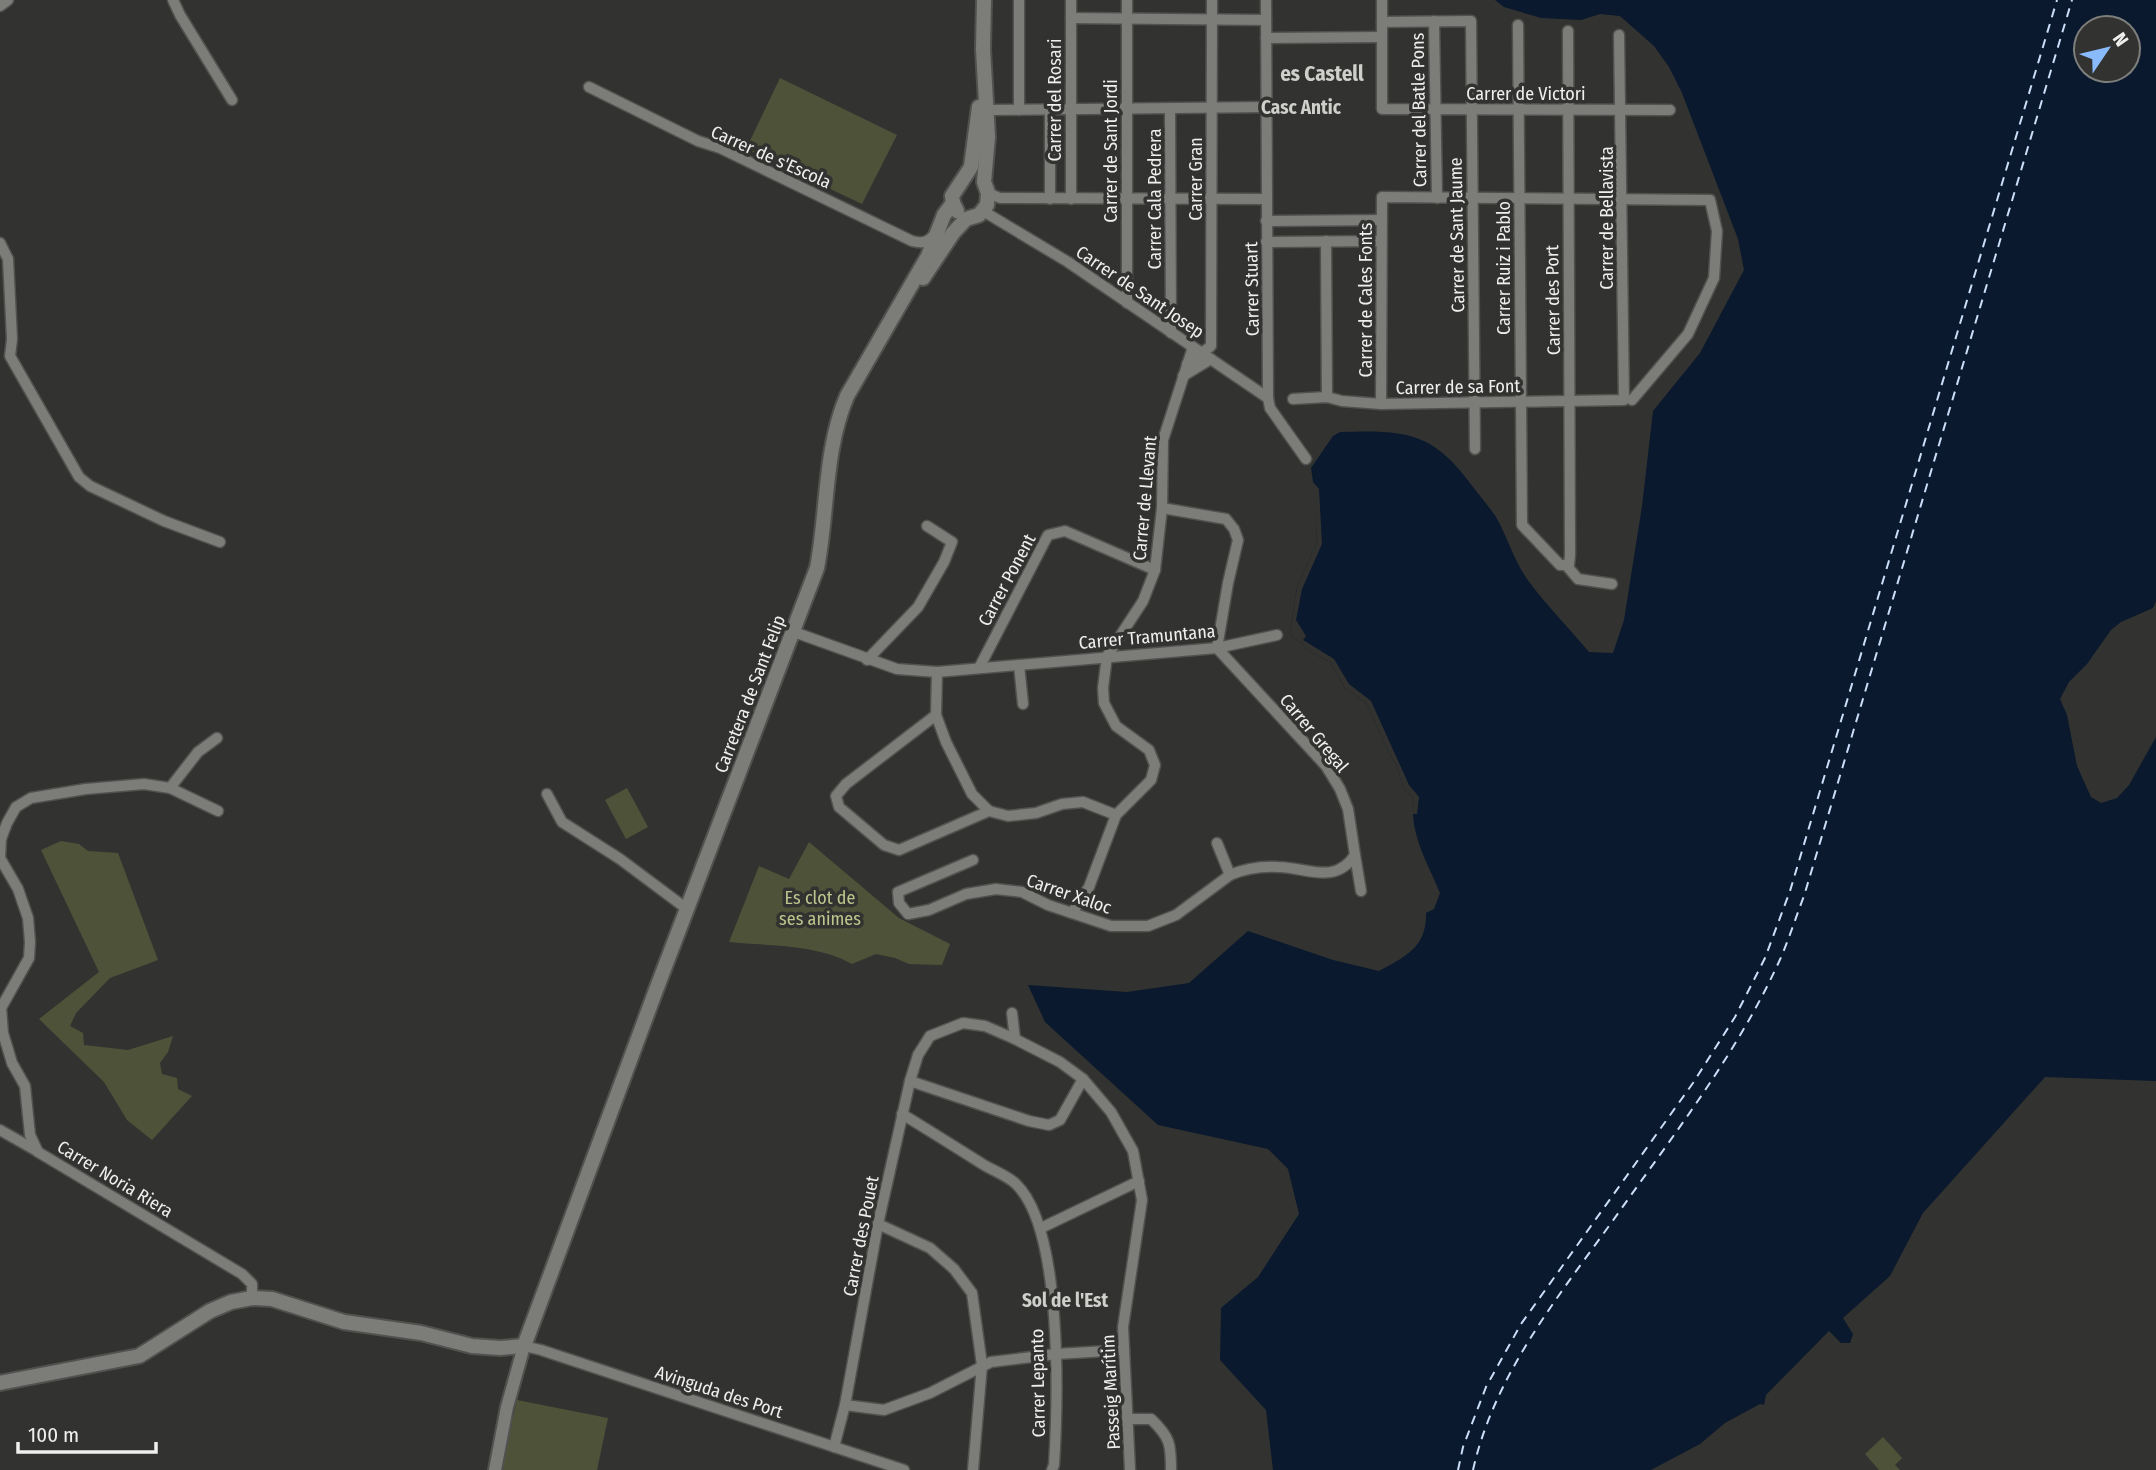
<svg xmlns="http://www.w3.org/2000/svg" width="2156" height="1470" font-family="'Fira Sans Condensed',sans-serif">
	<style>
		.green { fill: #4e5238 }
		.water { fill: #0a192d; fill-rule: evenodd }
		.pier { fill: #323330 }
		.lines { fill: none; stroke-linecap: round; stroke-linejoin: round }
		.ferry { stroke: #cadefa; stroke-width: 2; stroke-dasharray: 9 7; stroke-linecap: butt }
		.minor-casing { stroke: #515150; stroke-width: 13 }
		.tertiary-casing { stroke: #515150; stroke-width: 16 }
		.secondary-casing { stroke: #515150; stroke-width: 18 }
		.minor { stroke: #7c7c79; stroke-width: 10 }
		.tertiary { stroke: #7c7c79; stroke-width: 12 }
		.secondary { stroke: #7c7c79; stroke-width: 14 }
		.labels { text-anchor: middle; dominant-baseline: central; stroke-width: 7; stroke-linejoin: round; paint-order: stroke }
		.street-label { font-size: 18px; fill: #efefee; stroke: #323330 }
		.park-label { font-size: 18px; fill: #bec58e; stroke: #323330 }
		.neighbourhood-label { font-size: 19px; font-weight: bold; fill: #cfcfcc; stroke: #323330 }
		.quarter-label { font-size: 21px; font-weight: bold; fill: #cfcfcc; stroke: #323330 }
	</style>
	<rect width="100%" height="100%" fill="#323330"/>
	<g class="green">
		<path d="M780,78L897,135L862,204L746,149Z"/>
		<path d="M627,788L648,827L626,839L605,800Z"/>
		<path d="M61,841L79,844L88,851L118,853L158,960L110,978L76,1013L70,1026L83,1033L84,1045L128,1050L173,1036L168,1052L160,1063L162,1074L177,1078L178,1089L192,1096L152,1140L127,1120L104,1082L39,1019L99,972L41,850Z"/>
		<path d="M809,842L899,918L950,944L942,965L909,964L895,958L876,954L852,964C817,944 768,946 729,942L759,866L789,879Z"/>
		<path d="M517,1400L608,1418L597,1470H501Z"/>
		<path d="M1883,1437L1902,1458L1895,1465L1900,1470H1879L1865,1454Z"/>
	</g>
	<path class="water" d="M1495,0H2156V601L2153,608L2121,622L2111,630L2087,664L2069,682L2060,699L2067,715L2077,766L2091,797L2101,803L2117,798L2129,785L2156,737V1081L2045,1077L1923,1213L1890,1276L1843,1318L1853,1334L1850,1343H1841L1829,1331L1766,1395L1764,1405L1760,1404L1725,1423L1700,1444L1651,1470H1273L1266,1410L1220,1360L1221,1308L1258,1277L1299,1214L1288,1169L1268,1149L1158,1125L1045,1022L1028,985L1127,992L1189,983L1248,931L1333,960L1379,971C1405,957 1427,947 1426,913L1434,909L1440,893C1428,864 1408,831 1414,799L1403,788L1397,766L1389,753L1367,704L1345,688L1330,662L1307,650L1302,643L1292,637L1290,632L1297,587L1317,542L1314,489L1311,468L1333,436L1340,432C1405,430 1433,431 1473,487C1481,497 1489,507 1496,517C1508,538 1514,562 1530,583C1548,607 1570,629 1589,652L1613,653L1624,620L1642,506L1653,411L1700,353L1744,270L1738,239L1682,93L1669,67L1654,46L1620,16L1600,14L1581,20L1541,18L1504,7ZM2086,28H2128V70H2086Z"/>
	<path class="pier" d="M1313,482L1319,489L1322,544L1302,589L1296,620L1306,636L1303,640L1334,659L1349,684L1371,701L1409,785L1419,797L1417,814H1412L1414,799L1403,788L1397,766L1389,753L1367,704L1345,688L1330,662L1307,650L1302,643L1292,637L1290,632L1297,587L1317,542Z"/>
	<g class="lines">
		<g class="ferry">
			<path d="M1458,1470L1463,1447L1486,1387L1521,1324L1693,1083L1735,1017L1765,958L1790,891L2057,0"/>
			<path d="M1473,1470C1495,1372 1562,1292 1619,1212C1675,1133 1736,1054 1777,966C1788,943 1795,919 1804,896L2072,0"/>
		</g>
		<defs>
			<g id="minor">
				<path d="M173,0L180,15L232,100"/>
				<path d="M1266,0L1268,398L1270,408L1306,459"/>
				<path d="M1382,0V109L1670,110"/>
				<path d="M0,6L8,0"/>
				<path d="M1071,18L1266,20"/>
				<path d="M1434,21L1437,198"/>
				<path d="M1382,22L1471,21L1475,449"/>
				<path d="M1518,25L1522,525L1560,565H1566L1578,579L1612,584"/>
				<path d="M1266,38L1382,37"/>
				<path d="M589,87L698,141L720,148L912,241C923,244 928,242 935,234"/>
				<path d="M1170,108L1171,333"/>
				<path d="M1050,109V199"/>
				<path d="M987,110L1267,107"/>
				<path d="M1019,110V0"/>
				<path d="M988,193L1000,198L1266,199"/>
				<path d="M1071,199V0"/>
				<path d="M983,211L1068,262L1268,398"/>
				<path d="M1266,221L1381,220"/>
				<path d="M1326,241L1327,397"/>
				<path d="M1266,242L1381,241"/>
				<path d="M0,243L8,259L12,339L10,356L79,477L90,486L164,521L220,542"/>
				<path d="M1127,303V0"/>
				<path d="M1187,364L1211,346L1212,0"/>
				<path d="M1183,376L1211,359"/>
				<path d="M1293,399L1327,397L1342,401L1381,404L1624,400L1619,35"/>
				<path d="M1381,404L1382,197L1710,200L1717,231L1714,278L1688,334L1632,400"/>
				<path d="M1566,565L1569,564L1570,555L1568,31"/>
				<path d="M794,632L897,669L937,672L1217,648L1277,635"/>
				<path d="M867,660L918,607L944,562L952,542L927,526"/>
				<path d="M1019,665L1023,704"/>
				<path d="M979,668L1048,535L1065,531L1155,570"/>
				<path d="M937,672L936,715L946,742L972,794L989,811L1008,816L1036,813L1062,804L1083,802L1116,815"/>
				<path d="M936,715L846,784L836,796L839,807L884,845L899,850L989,811"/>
				<path d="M217,738L198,752L170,788L144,784L86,789L31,798L16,807L7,823L1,839L0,858L18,889L28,918L30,942L29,958L1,1008L3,1033L12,1063L25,1086L30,1135L38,1152L242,1274L252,1284V1298"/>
				<path d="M170,788L218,811"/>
				<path d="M547,794L562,822L620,859L687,909"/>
				<path d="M1217,843L1230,875"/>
				<path d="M1355,855L1361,891"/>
				<path d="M973,860L898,892L899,903L908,914L929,910L966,894L996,889L1022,892L1048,905L1111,926H1148L1176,915L1230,875C1244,869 1263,866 1279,867C1308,868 1335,885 1355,855L1348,809L1340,789L1326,766L1217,648L1228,583L1238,540L1234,529L1226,519L1162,508"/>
				<path d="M1072,913L1089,887L1116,815L1151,780L1155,765L1149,750L1116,726L1104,703L1103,688L1107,656L1143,601L1155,570L1162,508L1163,440L1193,347"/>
				<path d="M1012,1013L1015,1039"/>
				<path d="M910,1081L1029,1121L1049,1125L1060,1120L1083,1079"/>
				<path d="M902,1114C930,1131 957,1148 984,1165C994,1171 1008,1176 1016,1184C1063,1229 1058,1401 1054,1465L1052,1470"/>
				<path d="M0,1130L37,1151"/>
				<path d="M878,1224L930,1248L954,1269L972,1293L982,1365L973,1470"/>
				<path d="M1041,1228L1139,1181"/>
				<path d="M524,1346L541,1350L904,1470"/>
				<path d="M845,1405L884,1410L930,1393L991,1362L1056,1354L1124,1350"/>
				<path d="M1127,1419H1151C1170,1437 1171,1444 1171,1470"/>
				<path d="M834,1447L845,1405L878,1224L910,1081L918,1055L930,1036L963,1023L985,1026L1015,1039L1060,1062L1083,1079L1111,1112L1133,1151L1142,1200L1123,1327L1130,1470"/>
			</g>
			<path id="tertiary" d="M495,1470L507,1407L524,1346"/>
			<g id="secondary">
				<path d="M957,211L953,203L952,196L971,167L979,107"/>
				<path d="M923,278L953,233L966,219L979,215L987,205L988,193L984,182L988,137L983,49L984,0"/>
				<path d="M0,1383L139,1356L210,1311L231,1302L252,1298L272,1299L344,1322L421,1333L472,1346L500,1348L524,1346L656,990L817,568C828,511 824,450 847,396L928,256L944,215L953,203"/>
			</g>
		</defs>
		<use href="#minor" class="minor-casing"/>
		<use href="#tertiary" class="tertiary-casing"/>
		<use href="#secondary" class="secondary-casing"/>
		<use href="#minor" class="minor"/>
		<use href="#tertiary" class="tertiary"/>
		<use href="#secondary" class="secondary"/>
	</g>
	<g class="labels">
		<g class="street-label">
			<text x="1526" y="94">Carrer de Victori</text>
			<text transform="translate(1055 100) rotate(-90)">Carrer del Rosari</text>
			<text transform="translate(1419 110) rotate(-91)">Carrer del Batle Pons</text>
			<text transform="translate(1111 151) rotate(-90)">Carrer de Sant Jordi</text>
			<text transform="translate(771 157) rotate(24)">Carrer de s'Escola</text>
			<text transform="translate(1196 179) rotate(-90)">Carrer Gran</text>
			<text transform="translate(1155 199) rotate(-90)">Carrer Cala Pedrera</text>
			<text transform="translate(1607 218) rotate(-90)">Carrer de Bellavista</text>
			<text transform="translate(1457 235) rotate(-91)">Carrer de Sant Jaume</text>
			<text transform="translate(1504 268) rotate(-90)">Carrer Ruiz i Pablo</text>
			<text transform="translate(1252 289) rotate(-91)">Carrer Stuart</text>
			<text transform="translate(1140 292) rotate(34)">Carrer de Sant Josep</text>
			<text transform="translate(1366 300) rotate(-90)">Carrer de Cales Fonts</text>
			<text transform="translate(1553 300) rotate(-91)">Carrer des Port</text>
			<text transform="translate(1458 387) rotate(-1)">Carrer de sa Font</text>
			<text transform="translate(1145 498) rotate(-85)">Carrer de Llevant</text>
			<text transform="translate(1007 580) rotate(-62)">Carrer Ponent</text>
			<text transform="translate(1147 637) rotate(-5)">Carrer Tramuntana</text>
			<text transform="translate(750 694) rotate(-69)">Carretera de Sant Felip</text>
			<text transform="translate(1314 733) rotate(50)">Carrer Gregal</text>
			<text transform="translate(1069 894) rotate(19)">Carrer Xaloc</text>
			<text transform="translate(115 1179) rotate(31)">Carrer Noria Riera</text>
			<text transform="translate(861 1236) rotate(-79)">Carrer des Pouet</text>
			<text transform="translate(1038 1383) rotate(-91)">Carrer Lepanto</text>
			<text transform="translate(719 1392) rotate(18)">Avinguda des Port</text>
			<text transform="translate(1111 1392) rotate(-93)">Passeig Marítim</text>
		</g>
		<g class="park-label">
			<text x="820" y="898">Es clot de<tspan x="820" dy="21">ses animes</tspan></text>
		</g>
		<g class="neighbourhood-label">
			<text x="1301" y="107">Casc Antic</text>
			<text x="1065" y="1300">Sol de l'Est</text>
		</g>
		<g class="quarter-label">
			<text x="1322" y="74">es Castell</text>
		</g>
	</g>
	<g transform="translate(2107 49) rotate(55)"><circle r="33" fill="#323330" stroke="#7e7e7c" stroke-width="2"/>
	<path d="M0-5L12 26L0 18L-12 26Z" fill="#89bafc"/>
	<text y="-10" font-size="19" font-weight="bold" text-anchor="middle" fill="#efefee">N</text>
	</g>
	<path d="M18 1442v10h138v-10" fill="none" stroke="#efefee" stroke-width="3.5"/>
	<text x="28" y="1442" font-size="21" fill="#efefee" stroke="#323330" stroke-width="5" paint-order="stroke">100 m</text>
</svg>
